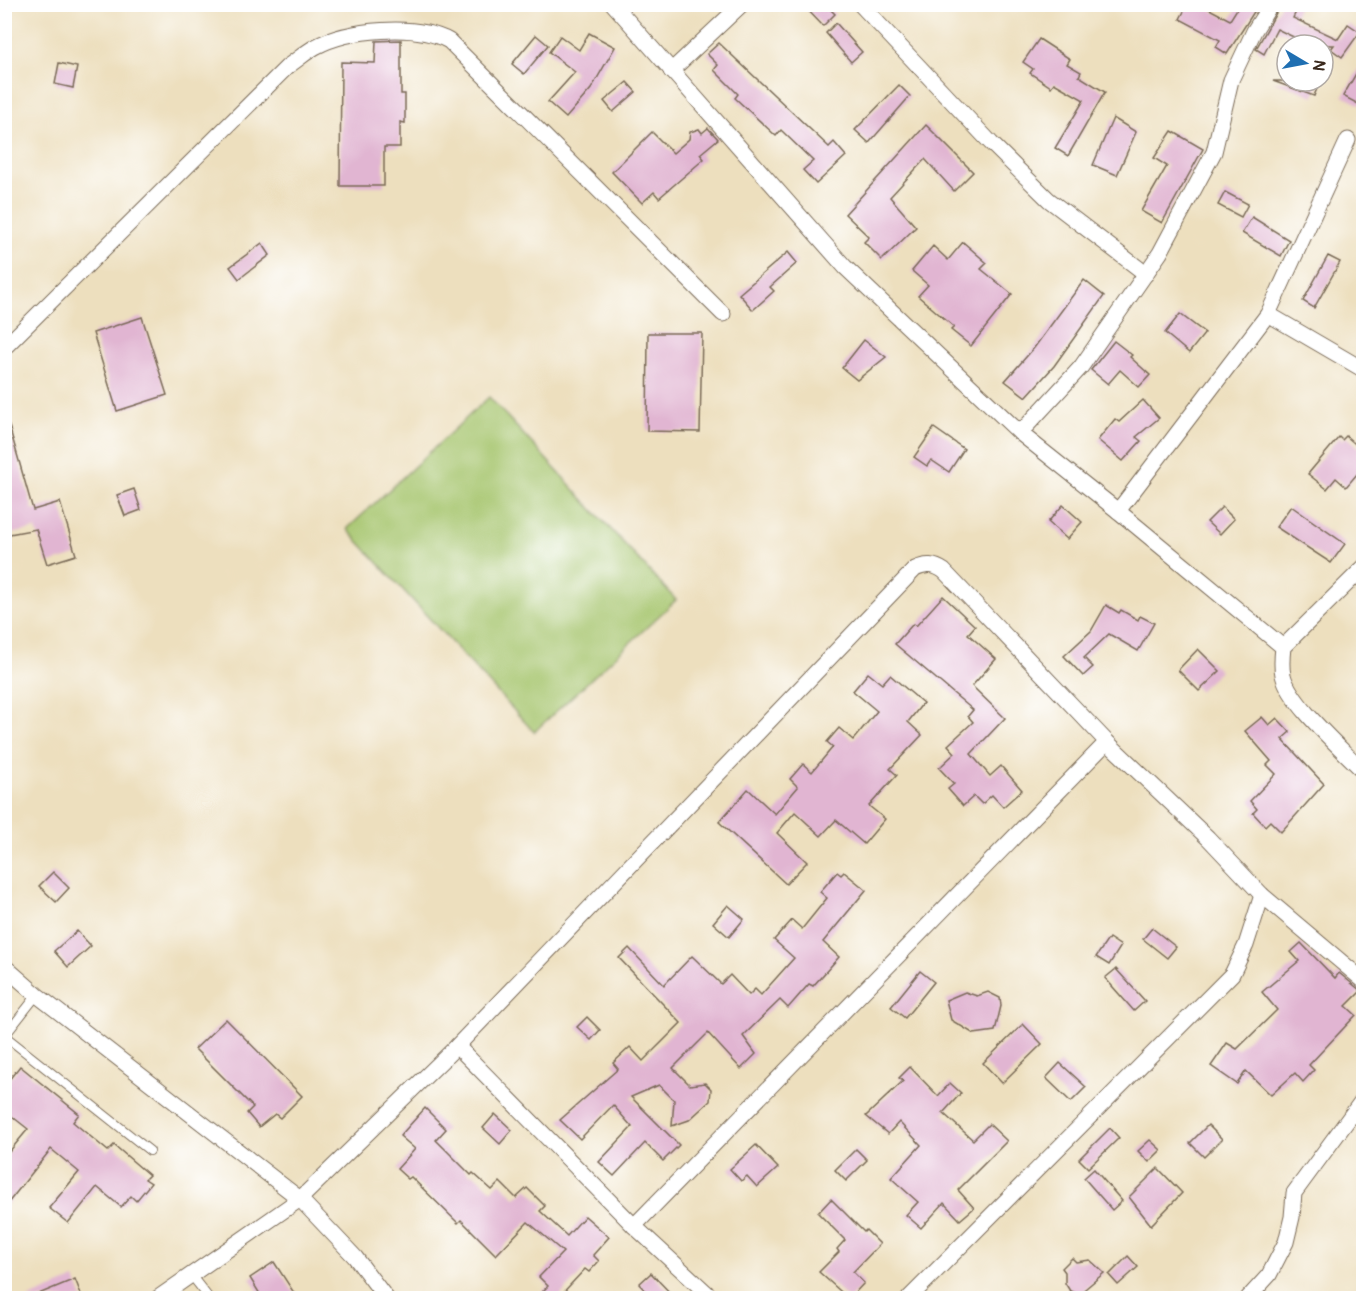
<svg xmlns="http://www.w3.org/2000/svg" width="1368" height="1303" font-family="Pangolin,sans-serif">
	<style>
		.green { fill: #a6c56d; stroke: #707846; stroke-width: 1.5 }
		.building { fill: #e1b5d2 }
		.lines { fill: none; stroke-linecap: round; stroke-linejoin: round }
		.service-casing { stroke: #796956; stroke-width: 10 }
		.minor-casing { stroke: #796956; stroke-width: 17 }
		.service { stroke: #fff; stroke-width: 8 }
		.minor { stroke: #fff; stroke-width: 15 }
	</style>
	<rect width="100%" height="100%" fill="#fff"/>
	<filter id="ink" filterUnits="userSpaceOnUse"><feTurbulence type="fractalNoise" baseFrequency=".0167" numOctaves="2"/><feDisplacementMap in="SourceGraphic" scale="12" xChannelSelector="R" yChannelSelector="G"/><feConvolveMatrix kernelMatrix="1 2 1 2 8 2 1 2 1" color-interpolation-filters="sRGB"/></filter>
	<filter id="wash" filterUnits="userSpaceOnUse"><feTurbulence type="fractalNoise" baseFrequency=".008" numOctaves="4" result="noise"/><feDisplacementMap in="SourceGraphic" scale="24" xChannelSelector="R" yChannelSelector="G"/><feGaussianBlur stdDeviation="1.35" result="paint"/><feColorMatrix in="noise" values="0 0 0 0 0 0 0 0 0 0 0 0 0 0 0 0 0 1.4 0 .05"/><feComposite in="paint" operator="in"/></filter>
	<g filter="url(#wash)">
		<rect width="100%" height="100%" fill="#eddfbe"/>
		<path class="green" d="M489,397L676,600L534,732L347,529Z"/>
		<g id="blocks">
			<g class="building">
				<path d="M802,4H825L835,14L823,26Z"/>
				<path d="M1188,4H1200L1230,20L1240,4H1259L1227,54L1216,47L1220,40L1180,19Z"/>
				<path d="M1281,4H1300L1293,18L1338,39L1348,24L1360,32L1342,57L1331,49L1334,45H1310L1277,29L1264,54L1256,49Z"/>
				<path d="M836,23L862,52L851,62L826,33Z"/>
				<path d="M589,33L615,47L591,89L566,118L548,102L575,72L549,52L560,36L579,50Z"/>
				<path d="M536,35L548,45L524,74L512,64Z"/>
				<path d="M1039,39L1070,59L1067,64L1081,72L1079,76L1105,92L1068,156L1055,148L1084,100L1054,83L1051,87L1030,73L1033,69L1023,62Z"/>
				<path d="M401,40V94H405V123L400,122V147H384V186H340L341,62L375,63L376,41Z"/>
				<path d="M719,43L829,147L834,142L846,156L816,184L803,170L813,161L781,130L776,136L735,98L738,94L714,70L718,65L707,54Z"/>
				<path d="M1364,60V107L1343,96Z"/>
				<path d="M59,63L77,67L73,88L55,84Z"/>
				<path d="M1273,81H1320L1314,96Z"/>
				<path d="M627,82L636,92L613,112L604,101Z"/>
				<path d="M899,85L910,96L869,143L855,130Z"/>
				<path d="M1113,118L1136,132L1117,175L1093,165Z"/>
				<path d="M926,125L973,172L954,191L925,159L890,197L916,227L882,260L864,242L869,237L845,214Z"/>
				<path d="M708,128L718,139L700,154L704,159L659,198L654,192L642,203L612,172L652,132L673,153L689,139L690,132L699,129L702,133Z"/>
				<path d="M1172,131L1203,149L1162,223L1141,211L1167,166L1154,158Z"/>
				<path d="M1225,192L1248,204L1241,217L1218,205Z"/>
				<path d="M1252,217L1289,240L1281,256L1242,233Z"/>
				<path d="M963,242L987,263L981,269L1012,294L971,346L951,330L954,327L918,296L928,285L912,271L933,246L948,260Z"/>
				<path d="M262,243L270,255L239,279L230,267Z"/>
				<path d="M788,252L797,263L770,287L774,291L753,310L739,294Z"/>
				<path d="M1328,256L1340,262L1314,308L1303,301Z"/>
				<path d="M1084,280L1104,296L1054,366L1026,397L1005,381L1034,348Z"/>
				<path d="M1180,314L1205,333L1189,353L1165,333Z"/>
				<path d="M142,317L167,395L117,411L93,333Z"/>
				<path d="M648,333H702L700,432L647,431Z"/>
				<path d="M864,340L886,357L857,380L842,368Z"/>
				<path d="M1114,341L1132,355L1130,357L1150,375L1139,387L1120,370L1108,384L1091,370Z"/>
				<path d="M1143,400L1159,418L1136,437L1141,441L1123,461L1098,440L1115,419L1119,422Z"/>
				<path d="M9,426L33,510L60,502L76,555L47,564L36,529L4,535V427Z"/>
				<path d="M934,428L964,449L949,472L931,460L927,466L914,457Z"/>
				<path d="M1346,436L1361,449L1357,454L1364,460V466L1346,487L1336,478L1327,489L1308,474L1339,437L1342,440Z"/>
				<path d="M134,489L141,510L125,516L117,495Z"/>
				<path d="M1063,505L1082,522L1067,539L1048,522Z"/>
				<path d="M1291,506L1345,544L1331,563L1276,527Z"/>
				<path d="M1222,507L1234,519L1220,534L1207,522Z"/>
				<path d="M943,596L975,626L968,634L996,659L972,686L1005,718L971,754L990,776L1001,766L1022,790L1003,807L992,795L982,804L974,796L963,806L948,789L954,784L939,768L955,753L948,745L973,722L968,716L973,710L895,644L913,624L916,626Z"/>
				<path d="M1106,605L1119,613L1121,610L1138,620L1140,616L1154,623L1138,651L1109,634L1084,658L1093,667L1083,676L1064,656L1091,631Z"/>
				<path d="M1198,649L1220,671L1199,691L1178,670Z"/>
				<path d="M868,673L882,684L890,675L923,703L908,722L922,735L890,769L897,775L869,806L885,819L864,844L836,820L821,836L795,812L777,833L807,862L786,884L719,822L748,789L775,814L798,787L790,779L803,764L812,772L833,747L827,742L839,728L853,740L877,711L853,691Z"/>
				<path d="M1262,717L1269,725L1277,718L1290,732L1282,739L1324,784L1281,832L1270,821L1265,826L1253,813L1257,809L1250,801L1276,774L1267,765L1271,761L1245,731Z"/>
				<path d="M53,872L69,888L56,902L39,886Z"/>
				<path d="M837,872L841,875L844,872L866,890L823,942L839,957L813,986L809,984L788,1008L780,1000L743,1036L756,1054L741,1069L708,1033L673,1068L690,1085L705,1083L711,1089L710,1101L689,1120L672,1126L674,1100L659,1085L631,1097L679,1145L663,1161L645,1143L614,1176L599,1162L632,1127L613,1105L580,1139L560,1120L618,1069L613,1063L630,1047L643,1061L681,1023L619,958L629,948L664,985L692,956L721,984L730,975L749,995L755,989L761,995L794,958L774,940L792,920L802,929L827,898L820,892Z"/>
				<path d="M728,905L744,919L729,937L713,923Z"/>
				<path d="M1152,928L1176,947L1167,958L1143,939Z"/>
				<path d="M77,931L91,946L68,967L54,951Z"/>
				<path d="M1109,938L1121,946L1109,965L1096,957Z"/>
				<path d="M1301,943L1335,978L1339,973L1361,991L1346,1006L1356,1015L1309,1065L1314,1070L1303,1082L1295,1073L1271,1095L1246,1071L1237,1084L1211,1066L1227,1043L1237,1049L1277,1010L1262,992L1299,961L1291,952Z"/>
				<path d="M1116,969L1145,1001L1134,1011L1105,978Z"/>
				<path d="M920,971L934,982L905,1018L891,1007Z"/>
				<path d="M965,992L977,996L988,992L1000,998L1001,1006L995,1031L974,1034L951,1020L946,1000Z"/>
				<path d="M587,1017L600,1030L591,1040L577,1027Z"/>
				<path d="M226,1019L302,1096L280,1118L275,1114L259,1127L247,1113L253,1107L195,1049Z"/>
				<path d="M1023,1024L1042,1044L1002,1083L983,1063Z"/>
				<path d="M1060,1063L1086,1087L1071,1102L1046,1078Z"/>
				<path d="M20,1066L79,1114L73,1122L108,1151L114,1145L149,1175L145,1179L151,1183L136,1201L131,1196L121,1207L97,1187L68,1223L49,1208L79,1172L51,1149L4,1208V1158L28,1129L4,1110V1086Z"/>
				<path d="M910,1067L938,1096L950,1083L961,1093L943,1113L973,1140L989,1124L1007,1141L958,1190L974,1208L960,1220L944,1203L921,1228L906,1215L918,1202L891,1178L921,1145L899,1122L888,1134L866,1116L903,1081L899,1078Z"/>
				<path d="M425,1108L446,1129L436,1140L471,1175L473,1173L492,1190L500,1182L516,1198L527,1188L545,1206L540,1211L567,1236L585,1216L609,1237L593,1255L599,1261L589,1272L585,1269L557,1299H551L543,1291L548,1286L539,1277L563,1252L528,1222L496,1255L461,1220L458,1223L411,1177L408,1179L397,1169L415,1149L400,1136Z"/>
				<path d="M495,1114L512,1130L500,1144L483,1128Z"/>
				<path d="M1208,1125L1222,1139L1204,1157L1190,1143Z"/>
				<path d="M1110,1128L1119,1138L1088,1168L1079,1159Z"/>
				<path d="M1150,1140L1161,1150L1149,1162L1138,1151Z"/>
				<path d="M756,1145L778,1168L757,1187L747,1176L741,1181L730,1169Z"/>
				<path d="M856,1149L867,1160L846,1181L835,1170Z"/>
				<path d="M1158,1168L1182,1193L1151,1225L1129,1197Z"/>
				<path d="M1094,1169L1122,1201L1112,1210L1084,1178Z"/>
				<path d="M831,1199L864,1232L866,1230L880,1244L853,1272L864,1283L849,1299L819,1272L839,1252L837,1249L845,1240L818,1213Z"/>
				<path d="M1128,1256L1138,1267L1118,1285L1109,1275Z"/>
				<path d="M1072,1258L1076,1262L1090,1260L1104,1273L1079,1294L1070,1291L1065,1283V1272L1062,1268Z"/>
				<path d="M274,1262L298,1299H263L250,1278Z"/>
				<path d="M651,1273L676,1299H653L639,1284Z"/>
				<path d="M75,1279L83,1299H29V1298Z"/>
			</g>
		</g>
	</g>
	<g filter="url(#ink)">
		<use href="#blocks" fill-opacity="0" stroke="#796956" stroke-width="1.5"/>
		<g class="lines">
			<defs>
				<g id="service">
					<path d="M5,1036L150,1151"/>
					<path d="M4,1037L37,995"/>
					<path d="M191,1275L209,1298"/>
				</g>
				<g id="minor">
					<path d="M613,4L845,267L1020,433L1118,511L1283,647"/>
					<path d="M860,4L991,143L1049,200L1146,274"/>
					<path d="M671,71L742,4"/>
					<path d="M1268,314L1364,370"/>
					<path d="M4,348L288,66C297,60 306,52 315,47C348,29 416,23 449,41L723,314"/>
					<path d="M1020,433L1081,367L1160,253L1214,152L1231,80L1254,31L1271,4"/>
					<path d="M1118,511L1268,314L1348,140"/>
					<path d="M1364,567L1283,647C1282,656 1281,666 1283,675C1290,704 1342,749 1364,772"/>
					<path d="M4,966L37,995L300,1199L355,1257L386,1298"/>
					<path d="M457,1046L634,1226L712,1298"/>
					<path d="M634,1226L1107,742"/>
					<path d="M158,1298L300,1199L457,1046L915,569C926,564 934,564 944,571L1107,742L1208,838L1262,895L1364,981"/>
					<path d="M909,1298L1232,974L1246,945L1262,895"/>
					<path d="M1248,1298L1269,1275L1286,1242L1292,1217L1294,1193L1364,1098"/>
				</g>
			</defs>
			<use href="#service" class="service-casing"/>
			<use href="#minor" class="minor-casing"/>
			<use href="#service" class="service"/>
			<use href="#minor" class="minor"/>
		</g>
	</g>
	<rect width="1368" height="1303" fill="none" stroke="#fff" stroke-width="24"/>
	<g transform="translate(1305 63) rotate(100)"><circle r="28" fill="#ffffff" stroke="#b1aaa5" stroke-width="1.5"/>
	<path d="M0-4.5L10 22L0 15L-10 22Z" fill="#1f6fb2"/>
	<text y="-9" font-size="16" font-weight="bold" text-anchor="middle" fill="#3b2a1e">N</text>
	</g>
</svg>
